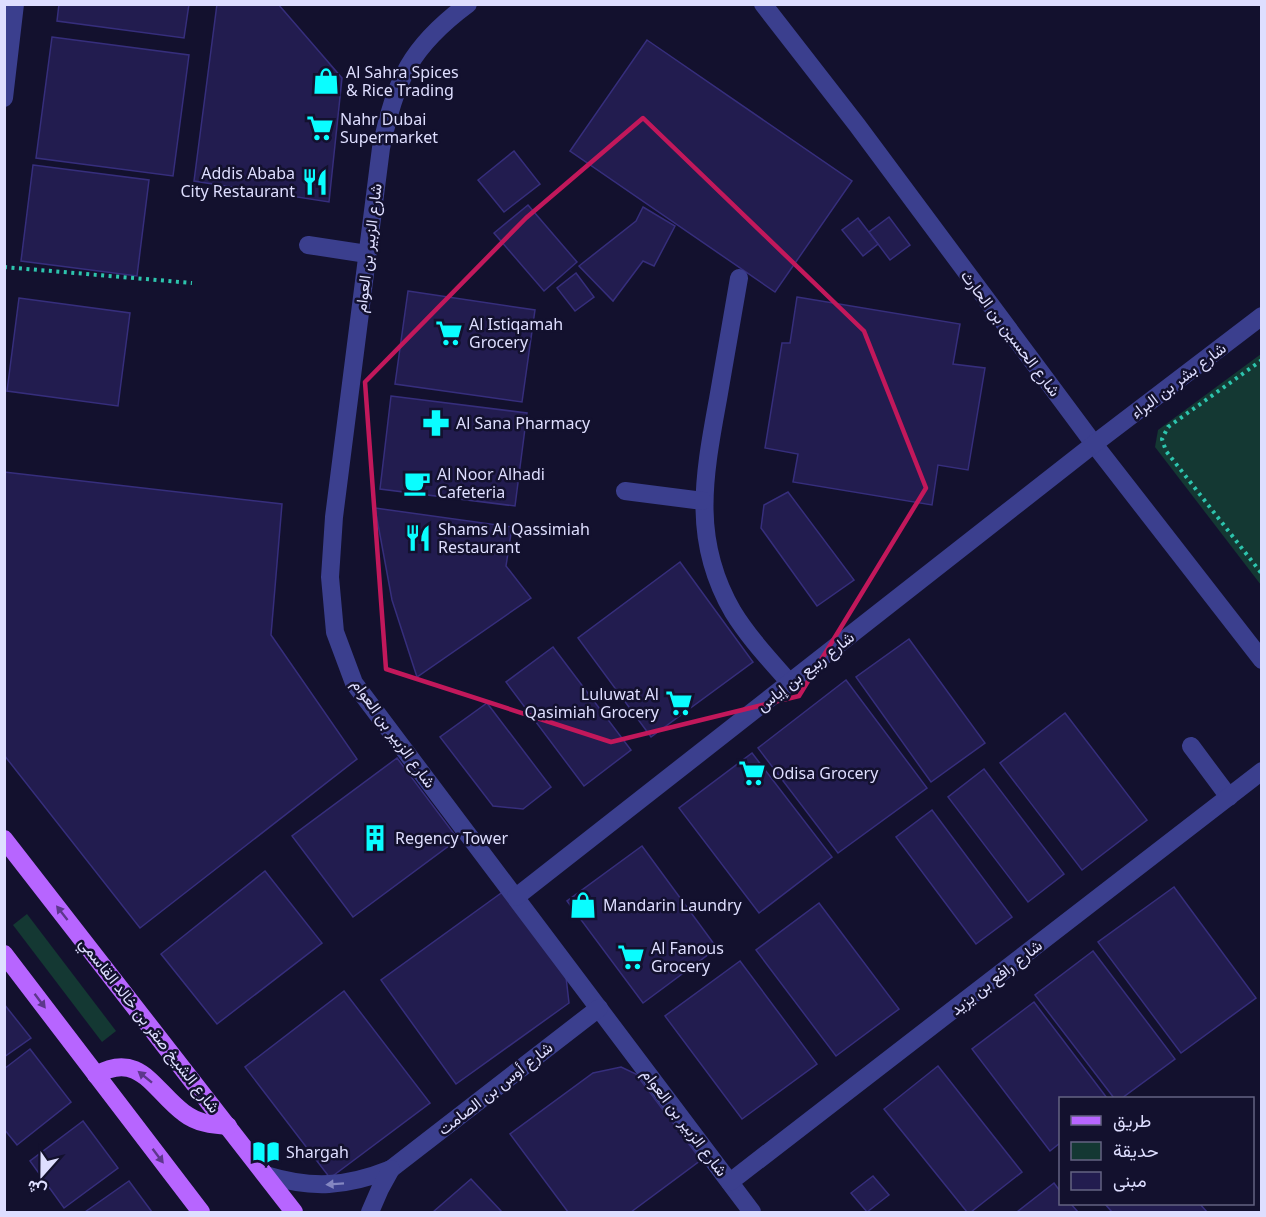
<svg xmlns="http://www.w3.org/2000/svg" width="1266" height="1217" font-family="'Noto Sans',Vazirmatn,sans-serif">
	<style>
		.green { fill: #143833 }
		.building { fill: #221c4f; stroke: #362e7c; stroke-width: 1.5 }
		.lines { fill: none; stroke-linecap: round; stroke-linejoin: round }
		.path { stroke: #2dc4ad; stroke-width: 4; stroke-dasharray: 3 4.5; stroke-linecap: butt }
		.minor { stroke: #3b3f8e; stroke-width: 18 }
		.major { stroke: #b765ff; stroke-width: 18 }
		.oneway { fill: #5d378c }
		.oneway2 { fill: #8487c1 }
		.marked { fill: none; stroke: #c2185b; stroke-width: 4.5; stroke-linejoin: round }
		.labels { text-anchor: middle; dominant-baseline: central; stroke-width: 5; stroke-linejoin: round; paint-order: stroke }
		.poi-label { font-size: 16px; fill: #dedeff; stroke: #13112e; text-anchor: start }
		.street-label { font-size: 16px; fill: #dedeff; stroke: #13112e }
	</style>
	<rect width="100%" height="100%" fill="#13112e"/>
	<g class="green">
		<path d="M1261,354V585L1155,447L1158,430Z"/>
		<path d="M27,914L116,1031L102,1042L13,925Z"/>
	</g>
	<g class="building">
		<path d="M59,4H189L184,38L57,21Z"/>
		<path d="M217,4H278L342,78L329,202L194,181Z"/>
		<path d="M52,37L189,55L173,176L36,158Z"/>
		<path d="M647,40L852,181L775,292L570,151Z"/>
		<path d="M514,151L540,184L504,212L478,180Z"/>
		<path d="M33,165L149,180L137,276L21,261Z"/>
		<path d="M528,205L577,262L544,291L494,233Z"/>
		<path d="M643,207L675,226L654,266L643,261L613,301L579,266L636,221Z"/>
		<path d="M889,217L910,245L890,260L869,232Z"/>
		<path d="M858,218L878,244L863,256L842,230Z"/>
		<path d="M576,273L594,297L575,311L557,288Z"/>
		<path d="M408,291L535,310L522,402L395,384Z"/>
		<path d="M797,297L960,324L953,364L985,368L968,470L938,465L932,505L793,482L798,454L765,448L782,343H790Z"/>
		<path d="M19,298L130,313L118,406L7,391Z"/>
		<path d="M391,396L527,413L515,506L380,489Z"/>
		<path d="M4,472L282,504L271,635L357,759L140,928L4,755Z"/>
		<path d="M788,492L854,580L817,606L761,528L764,505Z"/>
		<path d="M375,508L512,527L506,566L531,598L417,677L392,600Z"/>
		<path d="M680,562L753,662L651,737L578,638Z"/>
		<path d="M909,639L985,743L931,782L856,677Z"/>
		<path d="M553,647L631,750L584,786L506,682Z"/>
		<path d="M846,680L927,788L838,853L758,748Z"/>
		<path d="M487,703L551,787L523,809L493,806L440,737Z"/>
		<path d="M1065,713L1147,820L1082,870L1000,763Z"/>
		<path d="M752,753L832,857L759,913L679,808Z"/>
		<path d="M397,758L458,839L353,917L292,836Z"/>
		<path d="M984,769L1064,874L1028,902L948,797Z"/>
		<path d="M932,810L1012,917L976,944L896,837Z"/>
		<path d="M642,846L717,948L643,1003L567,901Z"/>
		<path d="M265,871L322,943L217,1024L161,954Z"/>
		<path d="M1174,887L1256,998L1181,1053L1098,942Z"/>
		<path d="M504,891L566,977L569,1003L456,1084L381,980Z"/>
		<path d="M819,903L899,1009L836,1056L756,950Z"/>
		<path d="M1093,951L1175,1059L1122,1098H1114L1035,995Z"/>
		<path d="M740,961L817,1064L742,1119L665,1016Z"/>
		<path d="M344,991L430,1103L330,1178L245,1067Z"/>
		<path d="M1034,1002L1107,1098H1060V1143L1050,1151L972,1049Z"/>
		<path d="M4,1004L31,1038L4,1057Z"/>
		<path d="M30,1049L71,1102L17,1145L4,1129V1069Z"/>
		<path d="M938,1066L1022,1172L971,1212H967L884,1109Z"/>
		<path d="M621,1067L636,1074L701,1160L631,1212H568L510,1134L593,1073Z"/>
		<path d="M83,1121L118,1168L64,1208L30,1161Z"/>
		<path d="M873,1176L889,1195L867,1212L851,1193Z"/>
		<path d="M471,1179L502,1212H433Z"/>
		<path d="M129,1181L152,1212H85Z"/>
		<path d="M1054,1183L1060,1191V1204H1071L1078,1212H1017Z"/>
		<path d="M1105,1204H1200L1207,1212H1112Z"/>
	</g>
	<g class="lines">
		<g class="path">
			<path d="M4,267L192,283"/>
			<path d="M1262,360L1168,427L1162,439L1166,451L1262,574"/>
		</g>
		<g class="minor">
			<path d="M468,4C410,47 396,79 381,148L334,517L330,577L335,632L354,683L752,1212"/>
			<path d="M763,4L857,125L1094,444L1262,660"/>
			<path d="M4,98L15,4"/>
			<path d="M308,245L367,254"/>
			<path d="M739,278C732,318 725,359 718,399C704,476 691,540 733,612C749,638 770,660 790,683"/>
			<path d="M625,491L703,501"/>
			<path d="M1191,746L1229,797"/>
			<path d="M516,897L1094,444L1262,316"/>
			<path d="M266,1175C312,1189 346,1187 391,1169L599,1008"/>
			<path d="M730,1182L1262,771"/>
			<path d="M370,1212L380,1189L391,1169"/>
		</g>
		<g class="major">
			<path d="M4,839L294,1212"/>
			<path d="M4,954L201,1212"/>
			<path d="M96,1075C140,1050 154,1091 184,1113C197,1123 212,1125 228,1126"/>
		</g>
	</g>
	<defs><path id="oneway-solid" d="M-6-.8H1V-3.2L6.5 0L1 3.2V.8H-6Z" transform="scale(1.5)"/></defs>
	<g class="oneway">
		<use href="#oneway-solid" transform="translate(62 913) rotate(-128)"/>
		<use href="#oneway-solid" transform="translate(40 1001) rotate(53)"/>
		<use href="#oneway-solid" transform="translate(145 1077) rotate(-141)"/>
		<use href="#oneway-solid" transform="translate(158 1156) rotate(53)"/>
	</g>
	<use class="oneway2" href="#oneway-solid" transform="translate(335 1184) rotate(176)"/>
	<path class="marked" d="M643,118L864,331L926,488L799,696L611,742L386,669L365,382L526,218Z"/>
	<defs>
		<symbol id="shop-bare" viewBox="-9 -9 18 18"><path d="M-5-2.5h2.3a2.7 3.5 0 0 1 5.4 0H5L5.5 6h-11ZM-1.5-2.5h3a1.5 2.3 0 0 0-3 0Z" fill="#0afdff" stroke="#13112e" stroke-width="2.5" paint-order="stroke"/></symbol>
		<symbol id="supermarket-bare" viewBox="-9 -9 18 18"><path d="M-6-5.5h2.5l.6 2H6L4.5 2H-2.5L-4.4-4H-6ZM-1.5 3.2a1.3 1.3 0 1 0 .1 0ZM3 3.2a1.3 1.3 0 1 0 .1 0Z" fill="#0afdff" stroke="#13112e" stroke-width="2.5" paint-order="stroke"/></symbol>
		<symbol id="restaurant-bare" viewBox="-9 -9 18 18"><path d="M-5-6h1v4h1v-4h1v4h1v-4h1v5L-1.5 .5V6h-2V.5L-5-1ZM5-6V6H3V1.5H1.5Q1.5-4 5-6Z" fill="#0afdff" stroke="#13112e" stroke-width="2.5" paint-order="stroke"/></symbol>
		<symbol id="pharmacy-bare" viewBox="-9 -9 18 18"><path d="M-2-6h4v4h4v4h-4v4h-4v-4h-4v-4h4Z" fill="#0afdff" stroke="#13112e" stroke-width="2.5" paint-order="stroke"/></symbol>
		<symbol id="cafe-bare" viewBox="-9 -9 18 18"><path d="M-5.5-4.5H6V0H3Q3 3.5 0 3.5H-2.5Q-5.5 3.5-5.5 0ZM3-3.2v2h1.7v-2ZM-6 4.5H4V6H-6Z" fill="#0afdff" stroke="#13112e" stroke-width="2.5" paint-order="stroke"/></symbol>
		<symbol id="building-bare" viewBox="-9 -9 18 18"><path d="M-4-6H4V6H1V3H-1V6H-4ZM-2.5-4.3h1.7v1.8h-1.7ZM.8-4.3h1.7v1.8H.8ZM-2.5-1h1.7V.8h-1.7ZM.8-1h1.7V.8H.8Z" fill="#0afdff" stroke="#13112e" stroke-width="2.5" paint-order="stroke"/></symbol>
		<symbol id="library-bare" viewBox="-9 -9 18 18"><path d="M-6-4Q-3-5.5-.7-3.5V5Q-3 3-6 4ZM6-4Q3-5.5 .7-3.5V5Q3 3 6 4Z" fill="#0afdff" stroke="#13112e" stroke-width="2.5" paint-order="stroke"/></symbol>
	</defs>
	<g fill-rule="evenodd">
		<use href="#shop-bare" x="307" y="62" width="38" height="38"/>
		<use href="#supermarket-bare" x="301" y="109" width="38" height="38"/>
		<use href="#restaurant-bare" x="296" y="163" width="38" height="38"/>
		<use href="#supermarket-bare" x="430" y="314" width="38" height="38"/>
		<use href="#pharmacy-bare" x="417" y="404" width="38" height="38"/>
		<use href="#cafe-bare" x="398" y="464" width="38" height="38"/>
		<use href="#restaurant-bare" x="399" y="519" width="38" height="38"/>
		<use href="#supermarket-bare" x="660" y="684" width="38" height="38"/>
		<use href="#supermarket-bare" x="733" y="754" width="38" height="38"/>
		<use href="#building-bare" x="356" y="819" width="38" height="38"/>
		<use href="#shop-bare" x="564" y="886" width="38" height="38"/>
		<use href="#supermarket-bare" x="612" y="938" width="38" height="38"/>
		<use href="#library-bare" x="247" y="1133" width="38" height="38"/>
	</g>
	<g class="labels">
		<g class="poi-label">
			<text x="346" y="72">Al Sahra Spices<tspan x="346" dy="18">&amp; Rice Trading</tspan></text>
			<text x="340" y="119">Nahr Dubai<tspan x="340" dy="18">Supermarket</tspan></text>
			<text x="295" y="173" text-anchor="end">Addis Ababa<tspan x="295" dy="18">City Restaurant</tspan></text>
			<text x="469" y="324">Al Istiqamah<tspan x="469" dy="18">Grocery</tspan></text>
			<text x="456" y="423">Al Sana Pharmacy</text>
			<text x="437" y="474">Al Noor Alhadi<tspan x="437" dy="18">Cafeteria</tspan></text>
			<text x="438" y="529">Shams Al Qassimiah<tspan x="438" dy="18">Restaurant</tspan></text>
			<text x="659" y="694" text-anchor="end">Luluwat Al<tspan x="659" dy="18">Qasimiah Grocery</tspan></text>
			<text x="772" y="773">Odisa Grocery</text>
			<text x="395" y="838">Regency Tower</text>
			<text x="603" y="905">Mandarin Laundry</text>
			<text x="651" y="948">Al Fanous<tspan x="651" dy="18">Grocery</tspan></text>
			<text x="286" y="1152">Shargah</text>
		</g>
		<g class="street-label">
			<text transform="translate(368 248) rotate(-83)">شارع الزبير بن العوام</text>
			<text transform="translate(1011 333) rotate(53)">شارع الحسين بن الحارث</text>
			<text transform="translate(1178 380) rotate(-37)">شارع بشر بن البراء</text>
			<text transform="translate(805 671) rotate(-38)">شارع ربيع بن إياس</text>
			<text transform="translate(394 733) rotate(54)">شارع الزبير بن العوام</text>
			<text transform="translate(996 977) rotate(-38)">شارع رافع بن يزيد</text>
			<text transform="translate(150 1025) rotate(52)">شارع الشيخ صقر بن خالد القاسمي</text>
			<text transform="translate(495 1088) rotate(-38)">شارع أوس بن الصامت</text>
			<text transform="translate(685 1122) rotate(53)">شارع الزبير بن العوام</text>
		</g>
	</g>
	<rect width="1266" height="1217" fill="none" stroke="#dedeff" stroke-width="12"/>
	<rect x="1059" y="1097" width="195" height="108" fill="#13112e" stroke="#646382" stroke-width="1.5"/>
	<rect x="1071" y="1116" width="30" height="9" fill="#b765ff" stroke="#646382" stroke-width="1.5"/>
	<text x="1113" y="1127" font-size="18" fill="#dedeff">طريق</text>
	<rect x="1071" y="1142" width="30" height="18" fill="#143833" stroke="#646382" stroke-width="1.5"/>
	<text x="1113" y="1157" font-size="18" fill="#dedeff">حديقة</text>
	<rect x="1071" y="1172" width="30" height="18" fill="#221c4f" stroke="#646382" stroke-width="1.5"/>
	<text x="1113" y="1187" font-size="18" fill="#dedeff">مبنى</text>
	<g transform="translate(42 1175) rotate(201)" stroke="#13112e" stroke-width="4.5" paint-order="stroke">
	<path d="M0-4.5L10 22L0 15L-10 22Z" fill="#dedeff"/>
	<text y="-9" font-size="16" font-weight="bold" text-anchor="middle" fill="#dedeff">ش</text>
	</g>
</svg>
